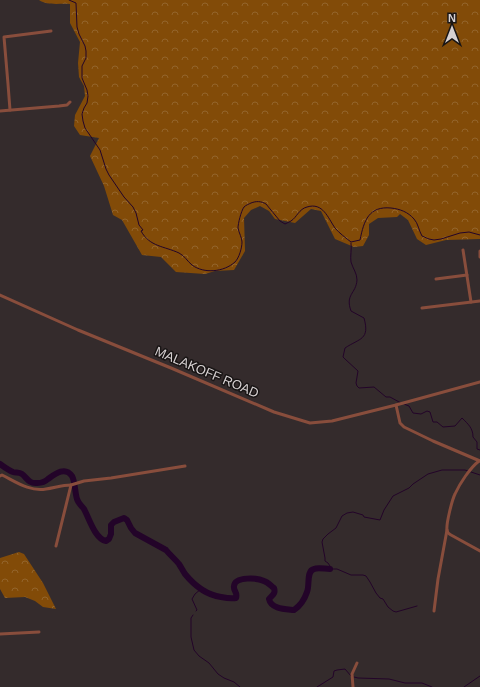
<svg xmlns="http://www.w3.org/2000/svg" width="480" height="687" font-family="Arial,sans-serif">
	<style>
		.forest { fill: url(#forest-crowns) }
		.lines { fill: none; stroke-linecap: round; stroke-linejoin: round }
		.stream { stroke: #230429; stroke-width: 1 }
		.river { stroke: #230429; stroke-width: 6 }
		.street { stroke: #884d3c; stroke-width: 3 }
		.labels { text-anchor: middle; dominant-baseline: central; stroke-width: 3; stroke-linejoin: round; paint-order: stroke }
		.street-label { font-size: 13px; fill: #d7d1d2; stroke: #191515 }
	</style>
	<defs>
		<pattern id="forest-crowns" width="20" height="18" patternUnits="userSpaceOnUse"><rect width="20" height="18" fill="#824b08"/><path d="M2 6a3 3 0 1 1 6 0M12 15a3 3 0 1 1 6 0" fill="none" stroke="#93642b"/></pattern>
	</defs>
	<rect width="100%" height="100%" fill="#342b2c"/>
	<g class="forest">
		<path d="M39,0H480V239L446,240L426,245L417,239L408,220L400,214L397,217L378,218L369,224V235L363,246L354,247L335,239L321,211L311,209L295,223L275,219L269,211L260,206L251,210L244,218L245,251L234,270L215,271L205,274L176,272L161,257L142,255L122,220L113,215L104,186L90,156L99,138L80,135L74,126L75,115L85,96L84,86L79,77L78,63L80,42L70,23V4C60,3 48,6 39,0Z"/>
		<path d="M19,552L24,554L43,583L56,609L43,607L35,601L25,597L5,598L0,589V558Z"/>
	</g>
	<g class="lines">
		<g class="stream">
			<path d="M69,0L76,3L77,27L79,34L85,46L86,51V58L82,66V78L87,90L88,96L87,103L84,108L82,114L83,121L85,128L100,150L106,169L109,175L124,197L133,207L136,213L139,225L143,230L141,231C150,247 164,246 179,253C185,256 187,261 192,265C204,274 224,272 235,262C239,258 242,248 242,242C242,238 239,233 238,228C238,224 241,211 244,207C246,205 249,204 251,203C256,201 261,201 266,204L280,221L285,224C287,223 289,222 291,221C297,217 299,209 307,207C323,202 328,218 335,228C339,233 346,238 351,242L360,240C364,220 369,206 391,208C400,209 408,212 414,219C418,223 419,231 422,236L429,239L434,240L441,239L460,233L469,232L480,235"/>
			<path d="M351,243C352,248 350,257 351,262C353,269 357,273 357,280C356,294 345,294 351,311L364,318C370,340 360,338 345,348L343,357L345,359L358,371L356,383L357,386L359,388L374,387L386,397H390L401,403"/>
			<path d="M404,404L409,406L413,413L421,414L427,411L430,412L433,422H437L443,427L455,426L462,418C468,424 473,428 473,437L477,442V449L480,450"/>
			<path d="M471,472L480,475"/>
			<path d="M417,606L396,612L393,611L388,607L383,599L380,598L376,593L370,582L366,576L363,575H351L337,569H330V566L328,563L325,561V558L322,542L323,539L328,534L336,528L342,516L347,513L353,512L363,515L364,517L380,520L384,510L393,496L409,488L413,484L428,474L442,470H465L468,471"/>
			<path d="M196,611L197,610L192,599L195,594L201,589"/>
			<path d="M193,615L191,618V637L194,650L199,656L209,663L218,674L224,678L234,682L240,687"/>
			<path d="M354,677L358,678L389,679L405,683H422L432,687"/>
			<path d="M317,687L333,677L334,671L337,670L345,669L351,676"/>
			<path d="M464,687L480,676"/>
		</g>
		<path class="river" d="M0,464C4,467 8,470 13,472C16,473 19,472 22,474C27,478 29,484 37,483C41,483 45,482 48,479C55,474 65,466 72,476C75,481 75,493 77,499C78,503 82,506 84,509C89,518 95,539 106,541L109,539L111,534V525L114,522L124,518L127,520L131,528L135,533L166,550C170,555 175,559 179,564C181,567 183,571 185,574C194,585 207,595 221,597C226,598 231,599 236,598C238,592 233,591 234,586C235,576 258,578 264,581C268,582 271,586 274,588C276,594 272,595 269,599C271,609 285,609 294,610C300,606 305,598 307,592C310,585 306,571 314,569C318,567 325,569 330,569"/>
		<g class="street">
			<path d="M10,110L8,84L4,37L51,31"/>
			<path d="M0,111L59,106L67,105L70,102"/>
			<path d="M463,250L471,302"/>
			<path d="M480,251V257"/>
			<path d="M436,279L467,275"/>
			<path d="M0,295L78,330L171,368L274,412L310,423L332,421L396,405L480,382"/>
			<path d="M422,308L480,301"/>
			<path d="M396,405L400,423L404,427L433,441L480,461"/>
			<path d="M479,461C470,468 460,483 455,494C452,500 446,524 447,530C447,533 449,534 451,535L480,551"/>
			<path d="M0,476L2,475C16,482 30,492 46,489C54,488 62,485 71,485"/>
			<path d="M56,546L71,485L84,481L111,478L185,466"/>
			<path d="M434,611L438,579L447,530"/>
			<path d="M0,634L39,632"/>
			<path d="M353,687L352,674L357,663"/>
		</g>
	</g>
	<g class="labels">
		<g class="street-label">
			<text transform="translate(207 372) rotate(23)">MALAKOFF ROAD</text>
		</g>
	</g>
	<g transform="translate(452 28)" stroke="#191515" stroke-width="3" paint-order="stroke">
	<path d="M0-3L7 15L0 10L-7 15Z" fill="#d7d1d2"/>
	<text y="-6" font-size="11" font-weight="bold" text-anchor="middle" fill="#d7d1d2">N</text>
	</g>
</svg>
